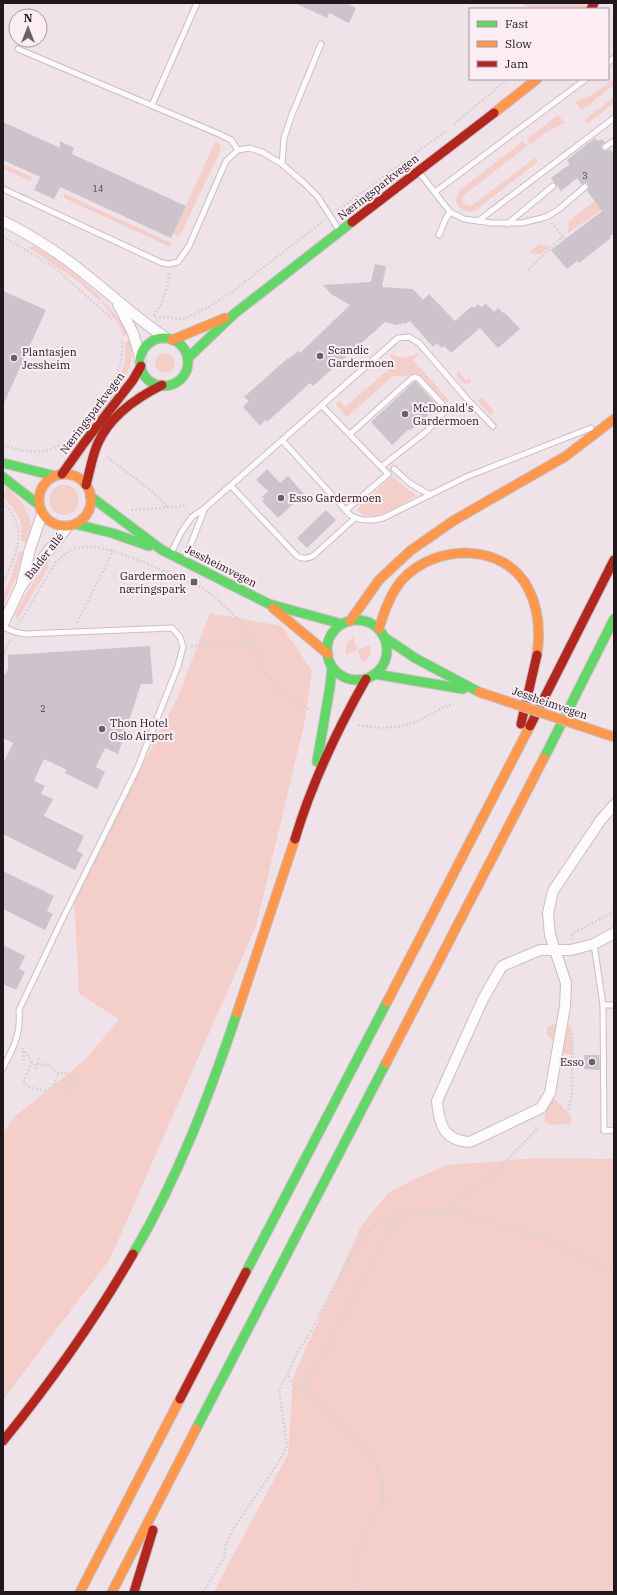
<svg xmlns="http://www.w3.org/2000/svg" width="617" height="1595" font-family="'IBM Plex Serif',serif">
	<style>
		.green { fill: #f4cfca }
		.building { fill: #ccc4ca }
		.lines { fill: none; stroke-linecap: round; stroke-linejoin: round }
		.lane-casing { stroke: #c9bfc4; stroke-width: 7 }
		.street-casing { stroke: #c9bfc4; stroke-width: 12 }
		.fast-casing { stroke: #c9bfc4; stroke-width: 11 }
		.slow-casing { stroke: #c9bfc4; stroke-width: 11 }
		.jam-casing { stroke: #c9bfc4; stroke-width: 11 }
		.path { stroke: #d6d2d5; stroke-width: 2.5; stroke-dasharray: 2 2; stroke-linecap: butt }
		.lane { stroke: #fdfbfc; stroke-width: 5 }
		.street { stroke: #fdfbfc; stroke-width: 10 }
		.fast { stroke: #63d668; stroke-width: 9 }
		.slow { stroke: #ff974d; stroke-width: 9 }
		.jam { stroke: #b3261e; stroke-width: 9 }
		.slow-bridge-casing { stroke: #c9c2c5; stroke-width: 11; stroke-linecap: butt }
		.slow-bridge { stroke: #ff974d; stroke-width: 9 }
		.poi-dot { fill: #695f64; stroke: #fcedf5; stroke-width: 1.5 }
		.labels { text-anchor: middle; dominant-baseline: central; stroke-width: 4; stroke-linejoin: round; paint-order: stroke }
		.number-label { font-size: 9px; fill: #4c4348 }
		.street-label { font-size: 11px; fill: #21181d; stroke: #fcedf5 }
		.poi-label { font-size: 11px; fill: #21181d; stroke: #fcedf5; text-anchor: start }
	</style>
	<rect width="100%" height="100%" fill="#efe3e9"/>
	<g class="green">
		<path d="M521,3H592L590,9H530Z"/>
		<path d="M614,79V85L582,110L575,102L590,96Z"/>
		<path d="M614,97V103L587,124L584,120Z"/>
		<path d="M558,115L565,123L549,130L531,144L529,143L527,139Z"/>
		<path d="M523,141L527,146L464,195L462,200L464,204L471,206L535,158L538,162L476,210C466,214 459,210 456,200L460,190Z"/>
		<path d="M215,142H217L221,146L219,154L181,233L179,237L173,234Z"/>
		<path d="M3,164L32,177L31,181L3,169Z"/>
		<path d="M64,194H65L171,243L172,245L170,247L64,198Z"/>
		<path d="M596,200L603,209L568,233L569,221Z"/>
		<path d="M539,244L550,246L540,255L529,252Z"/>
		<path d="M34,246C59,260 81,278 101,298V300H99L75,279L28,247Z"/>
		<path d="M103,301L121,321L127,333L124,336L118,323L102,303Z"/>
		<path d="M129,340C144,369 98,416 81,438L77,435C93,413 116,391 124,365C126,358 125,350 125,343Z"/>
		<circle cx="165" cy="363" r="10"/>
		<path d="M418,353L420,354L413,360L449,400L446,403L419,374C410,374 402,378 393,376L347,417L336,405L339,400L345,407L396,363L389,355L392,354C402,360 408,358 418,353Z"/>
		<path d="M458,371L466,380L469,378L472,382L464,384L457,376Z"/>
		<path d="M481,397L494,411L490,415L478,401Z"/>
		<path d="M391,477H393L416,496C398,505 376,525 357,511L360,506Z"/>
		<circle cx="64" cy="500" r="15"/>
		<path d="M7,487C24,503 38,520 26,544L21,540C23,518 17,512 3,497Z"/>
		<path d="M21,551L23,553L15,580L3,606V595L12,574L19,552Z"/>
		<path d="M46,564L49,567L17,620L15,614L27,592Z"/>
		<path d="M210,613L282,626L312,671L304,725L256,926L110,1259L3,1400V1133L13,1118L86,1059L119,1019L79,994L74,897L177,699Z"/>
		<path d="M353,637L357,650L346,654V645Z"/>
		<path d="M370,645C372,653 369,659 362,662L358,650Z"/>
		<path d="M554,1024H568L571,1027L573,1051L571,1055L565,1054L547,1034V1027Z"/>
		<path d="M550,1095L570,1114L572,1120L570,1124L551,1125L545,1122L546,1096Z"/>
		<path d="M538,1158L614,1159V1592H214L232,1557L288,1454L293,1377L361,1226L388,1193L413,1180L447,1165Z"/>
	</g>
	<g class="building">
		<path d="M295,3H346L356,8L349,23L329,13L327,18Z"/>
		<path d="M3,122L60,148V141L74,148L72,154L186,206L171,238L60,187L54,199L34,190L40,177L3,160Z"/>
		<path d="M595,138L598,141L602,139L605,142L601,146L602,150L606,151L610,149L614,154V233L610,236L611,238L579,263L577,261L567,269L551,250L602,211L587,191L589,187L587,183L582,185L577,178L561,191L551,178L570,164L567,160Z"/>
		<path d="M375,264L386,266L382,287L413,289L423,300L429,294L455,321L472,306L474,308L478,304L481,307L486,304L494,312L498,308L503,313L504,312L520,329L498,348L480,328L451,353L444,346L442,348L437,343L433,347L410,321L405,324L404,323L396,325L385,322L313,386L310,383L267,422L265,420L260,426L243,407L249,401L244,397L288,358L289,359L298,351L300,353L350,305L331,294L323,285L371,282Z"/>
		<path d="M3,291L46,310L3,405Z"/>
		<path d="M415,381L438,406L410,431L409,429L392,445L371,422Z"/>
		<path d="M267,469L280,483L288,476L304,494L278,518L262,501L264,499L262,497L268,491L256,480Z"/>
		<path d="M326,510L336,520L307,548L297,538Z"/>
		<path d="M150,646L153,684H141L118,754L105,748L96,767L105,772L97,789L65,773L67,770L44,759L34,781L45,786L41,794L53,799L44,816L84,836L77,851L83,854L75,870L3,834V764L13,743L3,738V677L8,670V655Z"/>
		<path d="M3,871L54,896L47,911L53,914L45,930L3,909Z"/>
		<path d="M3,945L25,956L19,969L25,972L16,990L3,984Z"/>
		<path d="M584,1055H599L600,1070L584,1069Z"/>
	</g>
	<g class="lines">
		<defs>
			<g id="lane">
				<path d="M18,49L219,134L231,140L238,150"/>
				<path d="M608,63L614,58"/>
				<path d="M152,105L197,3"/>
				<path d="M605,147L614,141"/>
				<path d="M282,164L284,138L291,117L321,44"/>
				<path d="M419,172L450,212L464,219L492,223H522L546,217L558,210L585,187"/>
				<path d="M3,189L162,263L169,264L178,262L189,246L226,161L238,150L249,148L262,152L282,164L305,184L318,197L339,230"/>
				<path d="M435,192L586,79"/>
				<path d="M478,221L614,118"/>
				<path d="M507,224L553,186"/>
				<path d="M439,235L446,218L450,212"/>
				<path d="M322,406L388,474L346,510"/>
				<path d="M350,434L411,379L415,377L419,379L442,404L444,412L427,431L381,467"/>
				<path d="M282,440L350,515C361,522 372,521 383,518L466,477L591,428"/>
				<path d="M394,469L411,484L430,495"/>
				<path d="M231,486L297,556C302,559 307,559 313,556L355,518"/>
				<path d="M171,553L182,531L192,517L205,508L398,338L409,337L419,343L467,399L493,426"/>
				<path d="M185,559L205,508"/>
				<path d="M3,627L15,632L25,634L172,628L180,637L183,647L178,666L137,769L60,924L19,1010C21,1034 14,1047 3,1068"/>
				<path d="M594,944L603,1005L604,1131L614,1130"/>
				<path d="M603,1005H614"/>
			</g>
			<g id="street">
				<path d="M3,221C32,236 60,253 85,274C112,295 137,319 166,338"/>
				<path d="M118,304L133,333L141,360"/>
				<path d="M22,582L30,549L42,514"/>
				<path d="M3,624L21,586L68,526"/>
				<path d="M614,805L600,821L553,891L548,913L550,935L566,983L565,1006L550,1093L541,1108L470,1142C444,1141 439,1124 437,1101L483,999L502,966L540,950H571L594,944L614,933"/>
			</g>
			<g id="fast">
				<circle cx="164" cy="362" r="24"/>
				<path d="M188,358L234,314L352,222"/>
				<path d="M3,463L55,476"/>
				<path d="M3,477L39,505"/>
				<path d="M90,496L162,550L269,604L342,624"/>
				<path d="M75,524L112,533L149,546"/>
				<circle cx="357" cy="650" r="30"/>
				<path d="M384,637L415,658L479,692"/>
				<path d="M375,674L463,689"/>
				<path d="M544,758L614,619"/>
				<path d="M317,762L330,687L332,667"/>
				<path d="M133,1254C178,1178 209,1096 237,1013"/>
				<path d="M246,1272L387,1002"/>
				<path d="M196,1429L386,1063"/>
			</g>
			<g id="slow">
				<path d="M494,113L537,79"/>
				<path d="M172,340L225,318"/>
				<circle cx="65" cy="500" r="26"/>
				<path d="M273,608L328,654"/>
				<path d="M350,621L379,580L410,551L453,521L566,456L614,419"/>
				<path d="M379,629C384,611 390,594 402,580C435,543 506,542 529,590C539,610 540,634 537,655"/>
				<path d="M387,1002L530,726"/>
				<path d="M237,1013L295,839"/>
				<path d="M386,1063L544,758"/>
				<path d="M80,1592L180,1399"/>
				<path d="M112,1592L196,1429"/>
			</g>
			<g id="jam">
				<path d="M591,9L594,3"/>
				<path d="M352,222L494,113"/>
				<path d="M62,474L84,443L133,380L141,366"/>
				<path d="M86,485C90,471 92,456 98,443C110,416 136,398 162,385"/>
				<path d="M521,724L537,655"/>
				<path d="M530,726L614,560"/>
				<path d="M295,839C312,782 337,730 366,679"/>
				<path d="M180,1399L246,1272"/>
				<path d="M3,1441C51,1382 95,1320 133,1254"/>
				<path d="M134,1592L153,1530"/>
			</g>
		</defs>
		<use href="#lane" class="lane-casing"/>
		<use href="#street" class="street-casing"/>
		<use href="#fast" class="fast-casing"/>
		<use href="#slow" class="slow-casing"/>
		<use href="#jam" class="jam-casing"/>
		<g class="path">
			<path d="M571,9L575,3"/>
			<path d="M454,124L508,79"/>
			<path d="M337,211L447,130"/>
			<path d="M551,223L565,239"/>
			<path d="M3,237L53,266L112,319"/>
			<path d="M528,270L563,236"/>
			<path d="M154,316C163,302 168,289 169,273"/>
			<path d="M155,318L167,317L180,319L188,317L209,307L233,291L325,220"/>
			<path d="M110,385C121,370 123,357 122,339"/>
			<path d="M3,445C28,453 46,456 68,440"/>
			<path d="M107,457L153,492L168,508"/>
			<path d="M3,503C8,509 15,516 17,524C23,545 10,566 3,584"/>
			<path d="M131,510L178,507L186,505"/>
			<path d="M77,623L113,551"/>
			<path d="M18,625L56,562L65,554L74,549L84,547H95L113,551L143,562L203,588L217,599L243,624L264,671L279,690L311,711"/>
			<path d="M191,646L250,642"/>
			<path d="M3,656L11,639"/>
			<path d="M358,725C378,729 401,729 420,720C432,714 441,707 454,704"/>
			<path d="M571,940L573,933L614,912"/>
			<path d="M22,1048L38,1070"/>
			<path d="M23,1051L24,1063"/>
			<path d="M32,1062L24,1080V1083L32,1088L48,1091L54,1084L58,1074L50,1065L34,1064"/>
			<path d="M38,1064L39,1058"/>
			<path d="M54,1084L65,1089L71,1088L73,1080C71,1073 64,1071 58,1074"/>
			<path d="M568,1110L572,1093L573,1031"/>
			<path d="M442,1211L492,1176L538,1128"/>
			<path d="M303,1391L398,1216"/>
			<path d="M203,1592L224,1558L225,1547L233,1529L278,1463L287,1446L279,1390L288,1373"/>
			<path d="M359,1592L357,1585L358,1556L365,1532L384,1498L382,1479L373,1457L346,1429L315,1397L293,1386L288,1373L297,1353L307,1338L336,1283L359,1243L372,1228L390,1217L441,1212L471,1216L538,1236L614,1272"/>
		</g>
		<use href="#lane" class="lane"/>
		<use href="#street" class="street"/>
		<use href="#fast" class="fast"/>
		<use href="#slow" class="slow"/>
		<use href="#jam" class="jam"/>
		<defs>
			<path id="slow-bridge" d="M479,692L614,737"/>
		</defs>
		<use href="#slow-bridge" class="slow-bridge-casing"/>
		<use href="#slow-bridge" class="slow-bridge"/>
	</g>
	<g class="poi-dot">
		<circle cx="320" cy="356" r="4"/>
		<circle cx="14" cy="358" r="4"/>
		<circle cx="405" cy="414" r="4"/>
		<circle cx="281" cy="498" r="4"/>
		<rect x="190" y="578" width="8" height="8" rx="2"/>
		<circle cx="102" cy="729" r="4"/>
		<circle cx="592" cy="1062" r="4"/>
	</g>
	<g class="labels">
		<g class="number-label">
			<text x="585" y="175">3</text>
			<text x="98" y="188">14</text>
			<text x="43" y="708">2</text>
		</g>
		<g class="street-label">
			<text transform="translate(378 187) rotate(-38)">Næringsparkvegen</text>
			<text transform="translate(92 413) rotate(-53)">Næringsparkvegen</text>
			<text transform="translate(44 556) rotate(-52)">Balder allé</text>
			<text transform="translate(221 566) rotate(27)">Jessheimvegen</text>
			<text transform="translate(550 703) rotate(19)">Jessheimvegen</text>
		</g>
		<g class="poi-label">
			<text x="328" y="350">Scandic<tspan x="328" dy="13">Gardermoen</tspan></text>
			<text x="22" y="352">Plantasjen<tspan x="22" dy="13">Jessheim</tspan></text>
			<text x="413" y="408">McDonald's<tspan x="413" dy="13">Gardermoen</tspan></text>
			<text x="289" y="498">Esso Gardermoen</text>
			<text x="186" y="576" text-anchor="end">Gardermoen<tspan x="186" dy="13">næringspark</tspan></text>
			<text x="110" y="723">Thon Hotel<tspan x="110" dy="13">Oslo Airport</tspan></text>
			<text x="584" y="1062" text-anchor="end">Esso</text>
		</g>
	</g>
	<rect width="617" height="1595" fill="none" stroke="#21181d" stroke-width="8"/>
	<rect x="469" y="8" width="140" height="72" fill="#fcedf5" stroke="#a4989f"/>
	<rect x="477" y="21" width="20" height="6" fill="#63d668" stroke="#a4989f"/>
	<text x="505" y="28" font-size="12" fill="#21181d">Fast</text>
	<rect x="477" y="41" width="20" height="6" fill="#ff974d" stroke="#a4989f"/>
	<text x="505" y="48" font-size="12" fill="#21181d">Slow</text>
	<rect x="477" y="61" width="20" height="6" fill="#b3261e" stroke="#a4989f"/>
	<text x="505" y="68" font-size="12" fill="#21181d">Jam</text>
	<g transform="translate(28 28)"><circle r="19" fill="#fcedf5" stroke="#a4989f"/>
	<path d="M0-3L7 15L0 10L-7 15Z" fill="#695f64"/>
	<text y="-6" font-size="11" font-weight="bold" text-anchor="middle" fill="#21181d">N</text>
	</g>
</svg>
